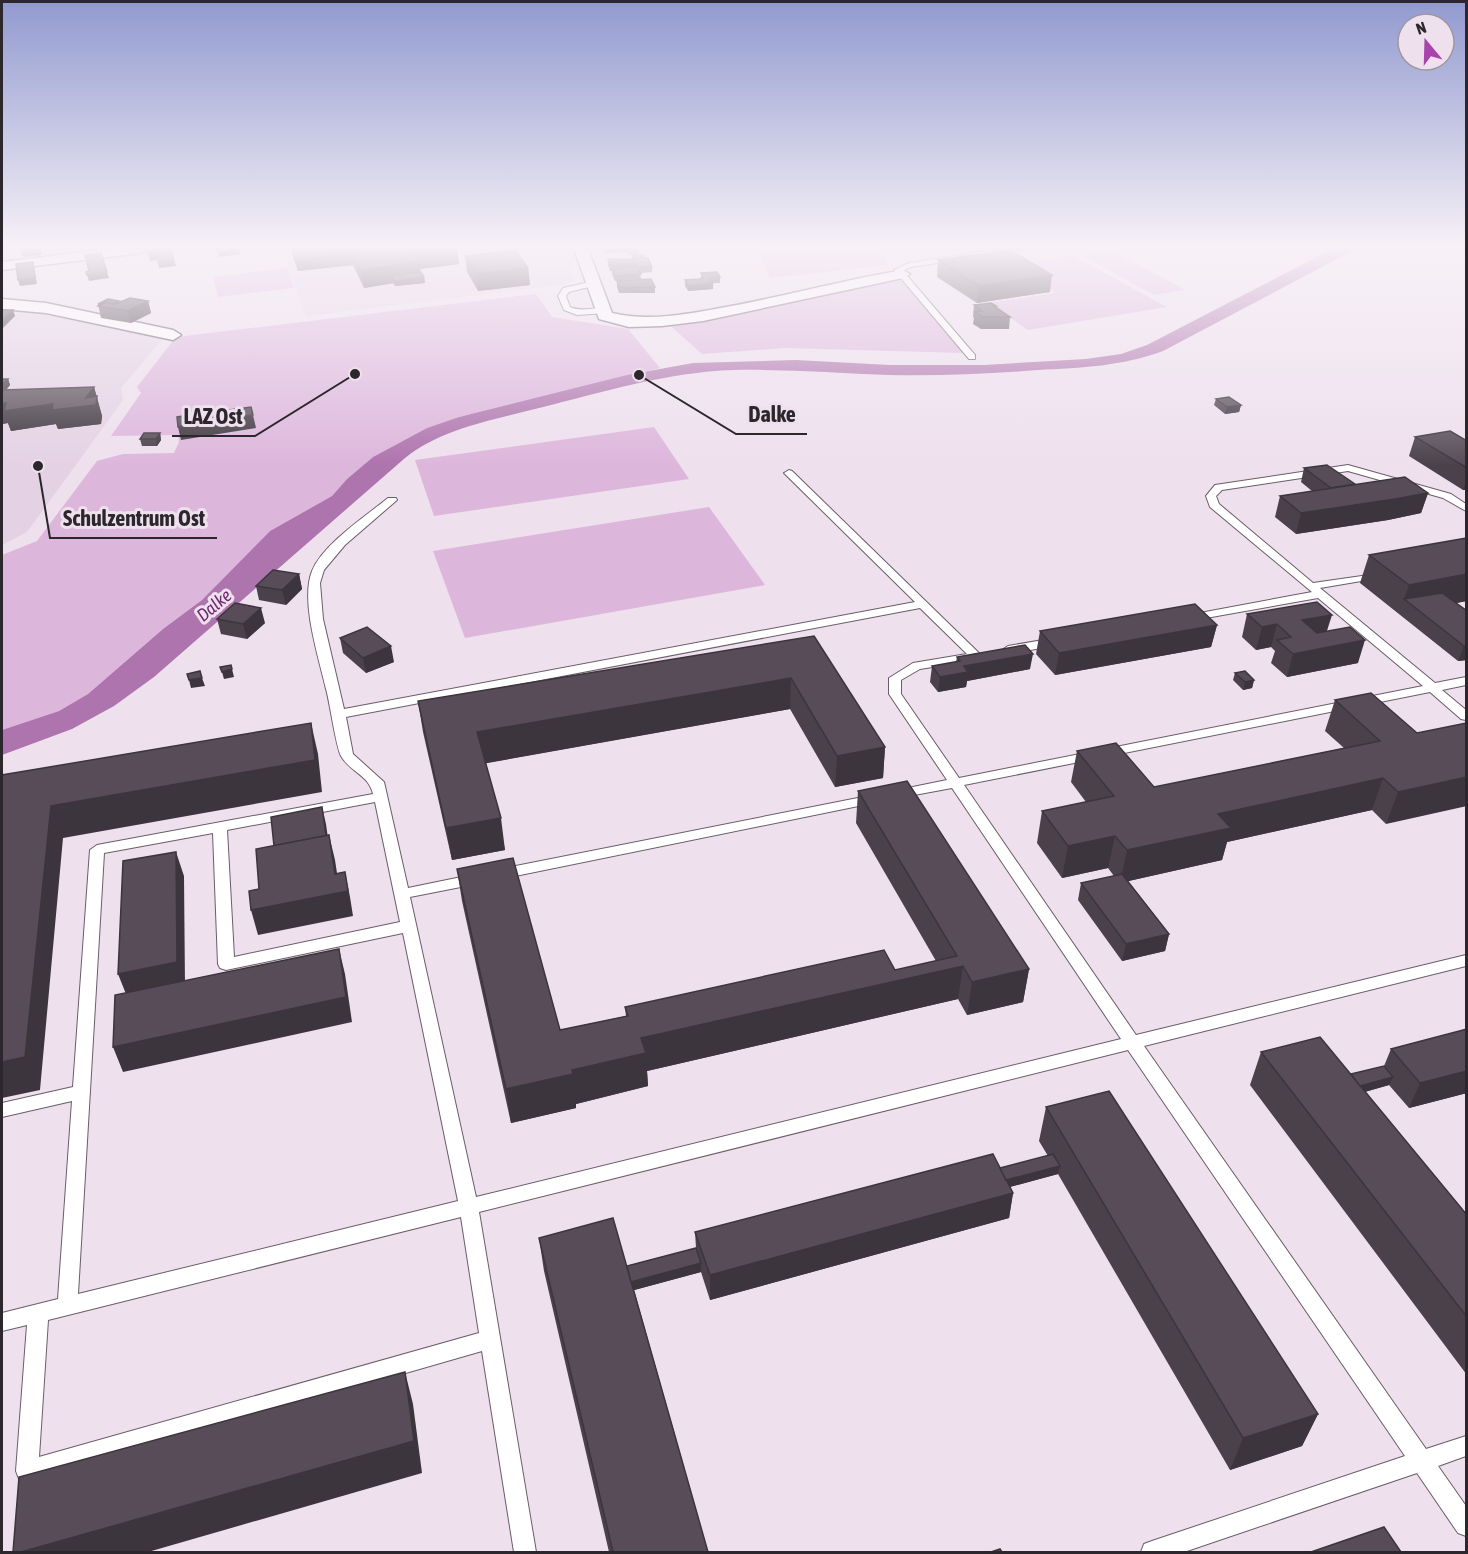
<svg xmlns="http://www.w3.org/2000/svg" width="1468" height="1554" font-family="'Asap Condensed',sans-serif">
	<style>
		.built { fill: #e4d2e4 }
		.green { fill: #ddb6dc }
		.water { fill: #ae74ad }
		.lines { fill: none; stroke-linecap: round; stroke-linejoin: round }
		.lane-casing { stroke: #695d69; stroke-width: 2 }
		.street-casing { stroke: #695d69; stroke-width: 3 }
		.lane { fill: #fff; fill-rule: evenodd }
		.street { fill: #fff; fill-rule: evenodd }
		.wall { fill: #4b414b }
		.shaded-wall { fill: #3d353d }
		.building { fill: #574c57; stroke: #3d353d; stroke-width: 1.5 }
		.labels { text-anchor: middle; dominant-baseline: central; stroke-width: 6; stroke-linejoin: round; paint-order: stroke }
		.far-water-label { font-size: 18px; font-style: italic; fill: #6f2870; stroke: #eee0ed }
		.leader { fill: none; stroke: #2c272c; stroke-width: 2 }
		.callout-dot { fill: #2c272c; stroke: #eee0ed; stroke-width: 2 }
		.callout-label { font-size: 22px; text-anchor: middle; font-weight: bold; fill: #2c272c; stroke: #eee0ed; stroke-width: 6; stroke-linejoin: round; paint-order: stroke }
	</style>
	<rect width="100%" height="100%" fill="#eee0ed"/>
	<g class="built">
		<path d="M307,249H561L573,253L575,260L569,263L574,281L561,285L306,316L283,252Z"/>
		<path d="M2,306L42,310L166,335L121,388L123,400L27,532L2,545Z"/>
	</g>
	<g class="green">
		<path d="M756,249H881L889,265L770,278Z"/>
		<path d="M1070,249H1108L1186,290L1154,295Z"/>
		<path d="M1074,256L1167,307L1028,330L988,303L1056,293L1012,265Z"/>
		<path d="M288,268L294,288L218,297L213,277Z"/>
		<path d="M884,279L903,281L965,353L785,348L702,354L667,323Z"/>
		<path d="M536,294L552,317L628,329L660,368L459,417L427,428L373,457L347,479L332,496L270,531L202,600L163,629L88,694L59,711L2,730V555L37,541L97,461L123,454L174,453L179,442L178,435L111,436L141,393L137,387L176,337Z"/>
		<path d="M654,427L689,479L434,516L415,460Z"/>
		<path d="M709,507L765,585L465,638L433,551Z"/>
	</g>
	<path class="water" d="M1332,249H1356L1163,351C1122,366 1081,368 1038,370C988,374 938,376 889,375C837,373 786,369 734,370C667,372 604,392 539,408C493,420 442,428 405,458L154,677L114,706L72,729L2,755V730L59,711L88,694L163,629L202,600L270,531L332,496L347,479L373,457L427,428L459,417L627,375L693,363L796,360L890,365H984L1086,359L1121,354L1147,345Z"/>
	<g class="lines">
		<defs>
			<g id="lane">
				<path d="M994,250L998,252L997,254L911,267L903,271L975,355V359H969L894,270L909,263Z"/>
				<path d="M594,281L598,283L597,285L569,292L566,296L570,307C583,313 597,305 608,311L607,313L577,315L564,310L558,296L563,288Z"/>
				<path d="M1348,465L1451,494L1466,504V511L1443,498L1348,471L1222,490L1216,496L1219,504L1313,583L1383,573L1385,575L1379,578L1320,588L1435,683L1466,677V685L1442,690L1466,710V720L1461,719L1430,692L964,785L1136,1035L1466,955V966L1144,1046L1426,1449L1466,1436V1456L1438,1466L1466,1506V1536L1458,1533L1417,1473L1184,1552H1141L1144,1544L1152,1541L1405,1456L1128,1050L479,1212L536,1552H514L482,1351L27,1482L19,1479L16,1471L27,1325L2,1331V1313L58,1299L72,1101L2,1117V1103L73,1087L90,850L97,845L373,794C369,775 350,772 341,756C336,747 330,703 326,689C319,658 300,601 312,571C323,544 366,516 388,498H396L397,500L345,545L324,570L320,583L323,619L344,709L915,602L786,475L784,473L789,470L792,471L982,656L976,660L920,669L901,680V694L959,778L1423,686L1318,598L1189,621L1183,618L1189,615L1312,592L1210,507L1206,496L1215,485ZM920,608L967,654L913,663L889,678V694L947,780L898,790L891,794L898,798L952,788L1121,1039L476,1197L410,897L476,884L481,882L483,879L481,876L476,874L408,888L384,782L353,754L346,717ZM375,802L400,922L234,957L227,830ZM213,833L218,964L220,968L226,970L403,933L458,1201L78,1294L104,853ZM461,1217L479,1333L39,1457L48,1320Z"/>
				<path d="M1055,638L1059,639L1061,642L1059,645L1008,654L1002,650L1008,646Z"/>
				<path d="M873,795L880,799L878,802L501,879L496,877L494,874L496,871L501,869Z"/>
			</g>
			<g id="street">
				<path d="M109,249H148L141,253L2,270V262Z"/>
				<path d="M574,249H588L612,313C649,322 689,314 726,307C786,296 844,280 903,270L910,274L903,278L703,321L662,326L629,327L599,319Z"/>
				<path d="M2,299L46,303L173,330L181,335L173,340L46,313L2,309Z"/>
			</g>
		</defs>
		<use href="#lane" class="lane-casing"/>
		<use href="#street" class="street-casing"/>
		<use href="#lane" class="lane"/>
		<use href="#street" class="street"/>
	</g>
	<g class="wall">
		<path d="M285,249H457L459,264L420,269L421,273L424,277L425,283L395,286L393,283L364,288L353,265L298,271L294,260L292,250L287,251Z"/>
		<path d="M602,249H639V254L629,255L627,252L604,253Z"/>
		<path d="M632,255L645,258L652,267V272L640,273L641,279L615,281L612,274V270L610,271L608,265V259H632Z"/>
		<path d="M465,256L528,268L530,285L478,291L467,272Z"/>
		<path d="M938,260L1050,292L977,303L937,277Z"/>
		<path d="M701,273L720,277V283H713V289L688,291L685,286V280L701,279Z"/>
		<path d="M617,281L655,287V293H619L617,287Z"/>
		<path d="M119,301V303L148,301L151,313L131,323L101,318L98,304Z"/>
		<path d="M974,305L1010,317L1009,329H981L973,324L974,318L973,317Z"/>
		<path d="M2,379H8L10,385L6,390L94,387L102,416L101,424L58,429L56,424L11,431L8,423L2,424Z"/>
		<path d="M1216,399L1241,405L1239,412L1225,414L1214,405Z"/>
		<path d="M160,433L161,440L157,446H142L140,439Z"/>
		<path d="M1415,437L1467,441V490H1463L1409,456Z"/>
		<path d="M1304,468L1355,484L1428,493L1421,513L1388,520L1296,534L1275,517L1280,496L1312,491L1301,482Z"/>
		<path d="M1369,555L1467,601L1456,603L1467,611V660L1458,661L1360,583Z"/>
		<path d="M299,574L302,589L286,605L259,600L256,586Z"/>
		<path d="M1247,614L1327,632L1358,663L1287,677L1271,663L1275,651L1271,647L1256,650L1242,637Z"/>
		<path d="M217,619L265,623L247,639L221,634Z"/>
		<path d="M1217,625L1211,647L1055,675L1036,654L1040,631Z"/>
		<path d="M814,636L885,747L883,778L835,787L790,709L486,763L505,850L452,860L423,732L418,701Z"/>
		<path d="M340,638L394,662L366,673L343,653Z"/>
		<path d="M957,657L1030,669L967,681L966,687L938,692L930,682L932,666L956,662Z"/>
		<path d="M1235,673L1254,680L1252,688L1243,690L1233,680Z"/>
		<path d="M1335,700L1417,733L1467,723L1386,824L1372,810L1227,842L1222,860L1128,881L1169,934L1165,951L1122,961L1078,900L1081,883L1114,876L1108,868L1062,878L1037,843L1042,811L1086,802L1071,782L1077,751L1154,787L1344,748L1325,731Z"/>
		<path d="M858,791L1029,969L1023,1002L967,1015L958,999L647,1071L648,1086L576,1104V1108L511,1123L462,901L457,869L560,1030L626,1016L625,1007L895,970L936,961L856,823Z"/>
		<path d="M1467,1029V1093L1409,1108L1389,1085L1365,1092L1467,1215V1375L1250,1085L1261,1052L1351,1074L1384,1066L1391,1049Z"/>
		<path d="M1046,1107L1318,1414L1302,1446L1230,1470L1058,1174L1010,1187L1013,1193L1009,1218L710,1300L701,1272L634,1290L708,1552H609L544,1271L539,1238L627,1266L696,1248L695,1232L1000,1168L1048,1156L1039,1141Z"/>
	</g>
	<g class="shaded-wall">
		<path d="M20,249H41L42,255L23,257Z"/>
		<path d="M239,249L241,254L219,257L218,252Z"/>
		<path d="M449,249H457L459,264L420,269L422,277H424L425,283L395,286V283L364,288L361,271L414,253Z"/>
		<path d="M604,249H627V252L604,253Z"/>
		<path d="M1016,249H1027V250L1016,251Z"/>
		<path d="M351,254L353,265L298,271L296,260Z"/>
		<path d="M149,255H155L157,260L150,261Z"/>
		<path d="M174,260L176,266L159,268L158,262Z"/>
		<path d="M33,262L37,284L20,286L18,280Z"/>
		<path d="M636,263V269L610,271V265Z"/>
		<path d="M528,268L530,285L478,291L477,274Z"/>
		<path d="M107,272L109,278L89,281L87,275Z"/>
		<path d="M1052,275L1050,292L977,303L979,286Z"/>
		<path d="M713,283V289L688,291V286Z"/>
		<path d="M148,301L151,313L131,323L127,311Z"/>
		<path d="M13,310L15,316L2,329V321Z"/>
		<path d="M8,379L10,385L5,391L3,384Z"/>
		<path d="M94,387L102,416L101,424L58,429L56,424L11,431L8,423L2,424V404L86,398Z"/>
		<path d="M1241,405L1239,412L1225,414L1227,407Z"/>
		<path d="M253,415L256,428L181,440L178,427Z"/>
		<path d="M160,433L161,440L157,446L156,439Z"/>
		<path d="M1467,479V490H1463Z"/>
		<path d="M1428,493L1421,513L1388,520L1296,534L1301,513Z"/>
		<path d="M299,574L302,589L286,605L282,590Z"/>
		<path d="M1467,574V601L1418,610L1404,599L1409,585Z"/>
		<path d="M261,608L265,623L247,639L243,624Z"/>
		<path d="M1332,615L1325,637L1295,642L1302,620Z"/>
		<path d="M1277,624L1271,647L1256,650L1262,627Z"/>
		<path d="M1217,625L1211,647L1055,675L1059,653Z"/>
		<path d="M1365,640L1358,663L1287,677L1293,654Z"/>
		<path d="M391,646L394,662L366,673L363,658Z"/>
		<path d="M1464,646H1467V660L1458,661Z"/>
		<path d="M1033,654L1030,669L967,681L966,687L938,692L940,677L964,666Z"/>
		<path d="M232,669L234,677L224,679L222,672Z"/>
		<path d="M202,678L205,686L191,688L189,680Z"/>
		<path d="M791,678L790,709L482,764L477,732Z"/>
		<path d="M1254,680L1252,688L1243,690L1245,682Z"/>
		<path d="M311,723L318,754L322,792L63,838L40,1090L2,1098V1062L51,806Z"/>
		<path d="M885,747L883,778L835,787L837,756Z"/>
		<path d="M1467,777V806L1386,824L1398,792Z"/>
		<path d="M1383,778L1372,810L1227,842L1222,860L1120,883L1127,850L1218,814Z"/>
		<path d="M322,807L326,824L331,860L327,844Z"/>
		<path d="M501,818L505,850L452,860L446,828Z"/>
		<path d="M329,835L335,860L340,893L345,872L350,897L353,916L258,935L251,910L335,874Z"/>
		<path d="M1115,836L1108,868L1062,878L1068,846Z"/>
		<path d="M176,852L184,876L185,987L128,999L118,974Z"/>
		<path d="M1169,934L1165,951L1122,961L1126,944Z"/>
		<path d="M339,949L345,974L352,1022L123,1072L113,1047Z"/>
		<path d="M963,966L958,999L647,1071L648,1086L576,1104V1108L511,1123L506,1089L572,1070L641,1038Z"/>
		<path d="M1029,969L1023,1002L967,1015L972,982Z"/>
		<path d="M1467,1071V1093L1409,1108L1420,1083Z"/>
		<path d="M1393,1077L1389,1085L1332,1101L1335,1092Z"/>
		<path d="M1060,1166L1058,1174L994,1191L996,1183Z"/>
		<path d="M1013,1193L1009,1218L710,1300V1275Z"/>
		<path d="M701,1263V1272L627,1292V1284Z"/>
		<path d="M405,1372L413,1404L422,1473L148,1552H21Z"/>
		<path d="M1318,1414L1302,1446L1230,1470L1243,1438Z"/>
	</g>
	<g class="building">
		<path d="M153,249H170L174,260L158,262L155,255H149L147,252L154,251Z"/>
		<path d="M215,249H238L218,252Z"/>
		<path d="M292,249H349L351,254L296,260Z"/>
		<path d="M350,249H449L414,253L420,261L361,271Z"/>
		<path d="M515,250L528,268L477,274L465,256Z"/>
		<path d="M1010,250L1052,275L979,286L938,260Z"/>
		<path d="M101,253L107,272L87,275L86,272L89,271L85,255Z"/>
		<path d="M632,255H643L645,258H648L652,267H638L641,274L615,276L612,269L638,267L636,263L610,265L608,259H634Z"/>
		<path d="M33,262L35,278L18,280L16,264Z"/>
		<path d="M421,272L424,277L394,281L392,276Z"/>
		<path d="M717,272L720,277L710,278L713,283L688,286L685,280L699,279L703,278L701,273Z"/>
		<path d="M651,279L655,287L619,288L617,281Z"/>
		<path d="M130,298L148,301L127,311L98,306L106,302L116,304Z"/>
		<path d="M108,299L119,301L113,304L106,302L102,304H98Z"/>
		<path d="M991,303L996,306H994L1010,317H983L975,312L982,311L974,305Z"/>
		<path d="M2,310H13L2,321Z"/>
		<path d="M2,379H8L3,384H2Z"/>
		<path d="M94,387L86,398L97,396L96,405L52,410L53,404L4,411L6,403L2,404V390Z"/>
		<path d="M1229,397L1241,405L1227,407L1216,399Z"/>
		<path d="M251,407L253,415L178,427L177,417Z"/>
		<path d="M1450,431L1467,441V468L1415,437Z"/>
		<path d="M144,433H160L156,439H140Z"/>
		<path d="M1327,465L1355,484L1331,488L1304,468Z"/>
		<path d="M1405,477L1428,493L1395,499L1301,513L1280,496Z"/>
		<path d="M1467,538V574L1409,585L1369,555Z"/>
		<path d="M273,570L299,574L282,590L256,586Z"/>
		<path d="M1442,593L1467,611V646H1464L1404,599Z"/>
		<path d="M1317,602L1332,615L1302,620L1317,633L1350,627L1365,640L1293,654L1277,640L1291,637L1277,624L1262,627L1247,614Z"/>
		<path d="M235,603L261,608L243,624L217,619Z"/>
		<path d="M1195,604L1217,625L1059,653L1040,631Z"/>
		<path d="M367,627L391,646L363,658L340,638Z"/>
		<path d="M814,636L885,747L837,756L791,678L477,732L501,818L446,828L418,701Z"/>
		<path d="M1025,645L1033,654L964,666L968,672L940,677L932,666L960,661L957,657Z"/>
		<path d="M231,665L232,669L222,672L220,667Z"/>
		<path d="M200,671L202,678L189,680L187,674Z"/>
		<path d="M1245,671L1254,680L1245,682L1235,673Z"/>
		<path d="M1371,693L1417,733L1467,723V777L1398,792L1383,778L1218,814L1231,828L1127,850L1115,836L1068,846L1042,811L1114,796L1077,751L1116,743L1154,787L1380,741L1335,700Z"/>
		<path d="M311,723L315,760L51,806L25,1057L2,1062V775Z"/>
		<path d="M907,781L1029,969L972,982L963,966L641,1038L646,1053L572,1070L573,1074L506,1089L457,869L513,858L560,1030L628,1016L625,1007L884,950L895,970L957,956L858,791Z"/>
		<path d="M322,807L326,836L274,846L271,817Z"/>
		<path d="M329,835L335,874L345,872L348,891L251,910L249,891L259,889L256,849Z"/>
		<path d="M176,852L177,962L118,974L123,861Z"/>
		<path d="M1122,874L1169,934L1126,944L1081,883Z"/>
		<path d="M339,949L346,997L113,1047L115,995Z"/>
		<path d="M1467,1029V1071L1420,1083L1391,1049Z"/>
		<path d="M1320,1037L1467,1215V1317L1261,1052Z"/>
		<path d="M1384,1066L1393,1077L1360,1086L1351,1074Z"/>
		<path d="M1109,1091L1318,1414L1243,1438L1046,1107Z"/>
		<path d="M993,1154L1013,1193L710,1275L695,1232Z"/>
		<path d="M1053,1154L1060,1166L1006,1180L1000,1168Z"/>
		<path d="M613,1218L708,1552H613L539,1238Z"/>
		<path d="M696,1248L701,1263L631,1282L627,1266Z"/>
		<path d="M405,1372L414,1441L21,1552H13L19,1477Z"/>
		<path d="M1384,1527L1401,1552H1311Z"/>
		<path d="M1000,1549L1002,1552H991Z"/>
	</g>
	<linearGradient id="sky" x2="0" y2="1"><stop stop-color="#919ad0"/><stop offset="0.53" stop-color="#f7f1f7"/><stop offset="1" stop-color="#f7f1f7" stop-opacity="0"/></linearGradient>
	<rect width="1468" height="466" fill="url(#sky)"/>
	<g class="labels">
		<g class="far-water-label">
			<text transform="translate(214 605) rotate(-40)">Dalke</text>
		</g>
	</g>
	<path class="leader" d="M639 375L736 434H807M355 374L255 436H172M38 466L50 538H217"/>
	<g class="callout-dot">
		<circle cx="639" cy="375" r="6"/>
		<circle cx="355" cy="374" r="6"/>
		<circle cx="38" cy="466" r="6"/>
	</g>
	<g class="callout-label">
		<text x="772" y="422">Dalke</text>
		<text x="213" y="424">LAZ Ost</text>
		<text x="134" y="526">Schulzentrum Ost</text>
	</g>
	<rect width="1468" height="1554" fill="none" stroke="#2c272c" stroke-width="6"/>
	<g transform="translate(1426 42) rotate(341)"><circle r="28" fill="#eee0ed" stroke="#a096a0" stroke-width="1.5"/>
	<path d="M0-4.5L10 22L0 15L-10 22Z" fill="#a945aa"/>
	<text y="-9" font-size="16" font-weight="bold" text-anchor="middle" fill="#2c272c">N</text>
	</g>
</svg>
